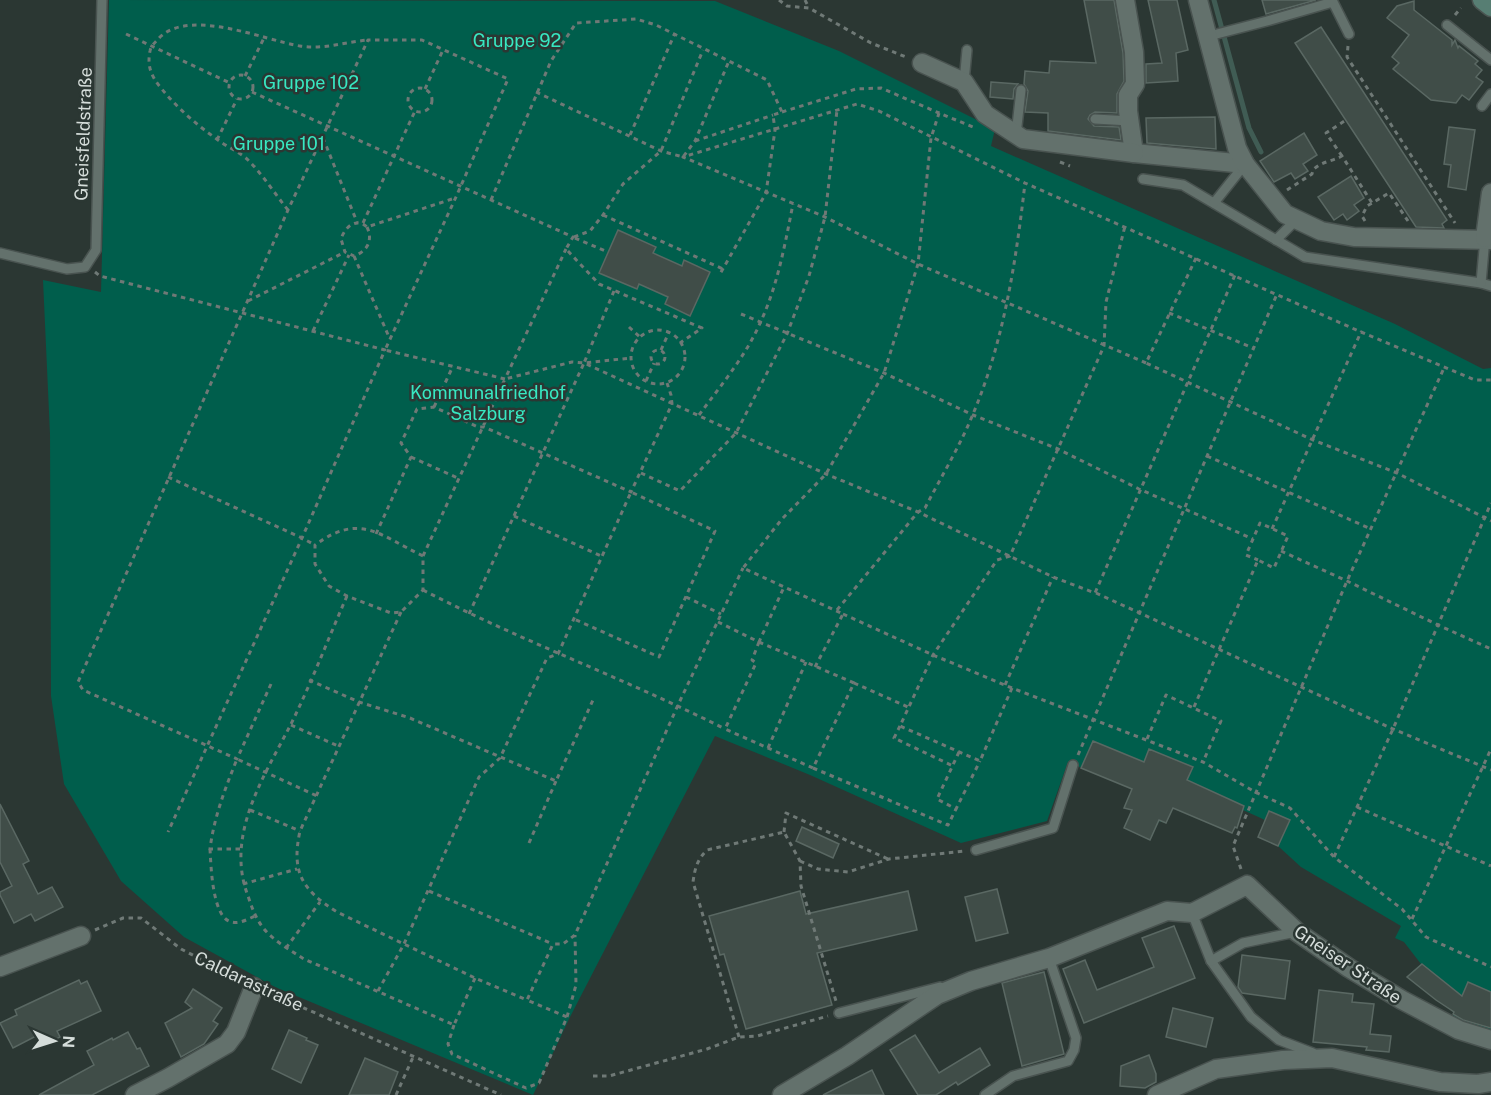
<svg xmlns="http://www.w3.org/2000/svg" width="1491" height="1095" font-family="'Public Sans',sans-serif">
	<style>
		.green { fill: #005e4c }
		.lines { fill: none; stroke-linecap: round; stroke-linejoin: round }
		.stream { stroke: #405c54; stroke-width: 5 }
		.building { fill: #404d48; stroke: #5a6863; stroke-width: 1.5 }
		.service-casing { stroke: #495350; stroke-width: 12 }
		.minor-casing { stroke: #495350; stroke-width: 21 }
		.secondary-casing { stroke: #495350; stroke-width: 21 }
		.path { stroke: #6f7976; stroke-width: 3; stroke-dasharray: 4.5 4.5; stroke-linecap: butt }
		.service { stroke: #63716c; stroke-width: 9 }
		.minor { stroke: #63716c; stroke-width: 18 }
		.secondary { stroke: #577e73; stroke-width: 18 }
		.labels { text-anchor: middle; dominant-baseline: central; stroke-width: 5; stroke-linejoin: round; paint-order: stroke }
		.park-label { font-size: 18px; fill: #37e8c2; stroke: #2b3733 }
		.street-label { font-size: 18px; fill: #d5ddda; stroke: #2b3733 }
	</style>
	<rect width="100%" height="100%" fill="#2b3733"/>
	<path class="green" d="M109,0L715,1L839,51L995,129L991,146L1395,324L1483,369L1491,368V1034L1452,1017L1454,1012L1436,1000L1407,977L1421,964L1404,942L1395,938L1401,926L1301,867L1278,846L1258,837L1265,820L1243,810L1232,833L1173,808L1166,823L1159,821L1150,840L1124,828L1132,810V789L1068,762L1047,821L961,843L810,775L715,736L570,1017L533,1095L275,987L184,937L121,881L64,784L51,696L50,434L43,280L101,292Z"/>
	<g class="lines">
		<path class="stream" d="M1214,0L1249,128L1261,152"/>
	</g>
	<g class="building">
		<path d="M1084,0H1114L1123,53L1124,81L1117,94V113L1095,112L1090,115L1088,119L1094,126L1119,127L1121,140L1048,131V113L1025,112L1028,91L1024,84L1025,71L1049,73L1050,61L1096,63Z"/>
		<path d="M1148,0H1177L1188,50L1176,53L1178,81L1146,83V64L1162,63Z"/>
		<path d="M1262,0H1316L1266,14Z"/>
		<path d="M1414,1V10L1452,40V45L1455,40L1458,48L1459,46L1478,61L1475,64L1482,70L1476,77L1483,82L1469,100L1462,95L1456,103L1431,100L1393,69L1399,63L1392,57L1409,35L1387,18L1397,6Z"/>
		<path d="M1321,27L1447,220L1442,224L1444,228L1416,227L1295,43Z"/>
		<path d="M991,82L1018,84L1014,89L1013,99L990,97Z"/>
		<path d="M1215,117L1216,149L1147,143L1146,118Z"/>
		<path d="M1449,127L1475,130L1466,190L1448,187L1451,165L1444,164Z"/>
		<path d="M1304,133L1317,155L1303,164L1308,171L1295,179L1291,173L1274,182L1260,161Z"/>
		<path d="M1351,176L1364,198L1354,205L1359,211L1347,220L1343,214L1334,220L1318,197Z"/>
		<path d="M618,230L656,247L653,253L682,266L684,260L710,272L690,316L665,304L668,297L639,284L637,289L599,273Z"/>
		<path d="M1093,741L1144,762L1149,749L1193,767L1187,780L1244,806L1237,828L1235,827L1232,833L1173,808L1166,823L1159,820L1150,840L1124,828L1132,810L1124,808L1132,789L1081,768Z"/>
		<path d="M0,804L29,861L23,864L38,894L52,887L63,907L35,921L31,914L14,923L0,895V892L12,886L0,862Z"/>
		<path d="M1269,811L1290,820L1278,846L1258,837Z"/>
		<path d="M802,827L839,844L833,858L796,841Z"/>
		<path d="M997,889L1008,933L976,941L965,897Z"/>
		<path d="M800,891L806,914L908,891L917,930L817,953L832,1005L746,1029L724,954L720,955L709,916Z"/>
		<path d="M1174,926L1195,978L1084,1023L1063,969L1085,960L1097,990L1154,967L1142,938Z"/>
		<path d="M1242,955L1290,961L1285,999L1242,993L1238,987Z"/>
		<path d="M1422,964L1462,996L1468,982L1491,992V1028L1463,1020L1453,1014L1454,1012L1436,1000L1407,977Z"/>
		<path d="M1044,972L1064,1054L1022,1066L1002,983Z"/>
		<path d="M79,980L81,984L87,981L101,1011L57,1031L60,1037L44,1046L38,1035L13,1048L0,1023L17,1015L15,1010Z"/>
		<path d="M193,989L222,1008L213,1021L218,1024L204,1044L181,1057L165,1023L192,1008L185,1002Z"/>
		<path d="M1319,990L1353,994L1352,1002L1374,1004L1370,1034L1391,1036L1389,1052L1366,1050L1367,1047L1313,1042Z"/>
		<path d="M1173,1008L1213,1018L1206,1047L1166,1037Z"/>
		<path d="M289,1030L307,1038L306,1040L318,1045L301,1083L272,1069Z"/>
		<path d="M128,1032L137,1049L140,1048L149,1066L92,1095H39L94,1065L87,1051L112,1038L113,1040Z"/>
		<path d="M915,1035L939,1073L980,1048L990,1065L958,1085L956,1082L936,1095H918L890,1050Z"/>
		<path d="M1149,1055L1156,1074V1082L1145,1088L1120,1086L1121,1066Z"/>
		<path d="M365,1058L398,1072L389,1095H349Z"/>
		<path d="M872,1070L884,1095H823Z"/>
	</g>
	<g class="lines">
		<defs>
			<g id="service">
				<path d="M1447,25L1491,60"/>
				<path d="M1209,36L1267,21L1333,2L1349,34"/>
				<path d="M964,82L967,50"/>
				<path d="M1482,106L1491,94"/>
				<path d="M1095,119L1130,121"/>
				<path d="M1016,135L1021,90"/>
				<path d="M1143,179L1183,185L1305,257L1481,283L1491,286"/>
				<path d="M1214,203L1245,164"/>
				<path d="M1276,240L1297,219"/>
				<path d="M0,253L67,269L85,267L96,250L102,0"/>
				<path d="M1481,283L1485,238"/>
				<path d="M976,850L1053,828L1073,765"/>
				<path d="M1192,913L1211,961L1251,1017L1279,1040L1313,1053"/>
				<path d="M1211,961L1243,943L1296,932"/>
				<path d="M839,1013L940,987"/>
				<path d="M985,1095L1013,1076L1068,1061L1074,1050L1076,1038L1049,958"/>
			</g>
			<g id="minor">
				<path d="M1125,0L1134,52L1135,84L1128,95V111L1134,153L1245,164"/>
				<path d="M1198,0L1237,148L1245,164L1285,214L1321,231L1354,237L1491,240"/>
				<path d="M922,63L964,82L985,114L1023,139L1134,153"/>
				<path d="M1485,238L1491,193"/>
				<path d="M0,967L81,936"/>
				<path d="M135,1095L168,1078L227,1044L236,1032L254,987"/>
				<path d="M782,1095L847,1056L937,995L971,981L1049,958L1167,911L1192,913L1247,885L1297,932L1349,968L1402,1000L1459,1030L1491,1040"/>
				<path d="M1157,1095L1216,1069L1283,1060L1332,1058L1440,1082L1478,1084L1491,1082"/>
			</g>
			<path id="secondary" d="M1482,0L1491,7"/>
		</defs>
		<use href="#service" class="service-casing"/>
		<use href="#minor" class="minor-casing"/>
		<use href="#secondary" class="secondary-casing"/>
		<g class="path">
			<path d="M779,0L787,6L809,8L871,43L906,57"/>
			<path d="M805,0L809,8"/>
			<path d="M1455,15L1461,8"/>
			<path d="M126,34L230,83"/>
			<path d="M1348,46L1347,57L1455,223"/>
			<circle cx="241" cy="87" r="12"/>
			<path d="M245,76L265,36"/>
			<circle cx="420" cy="100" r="12"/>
			<path d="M425,89L443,50"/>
			<path d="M252,92L573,237L566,249L599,284L702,328L680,343"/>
			<path d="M536,92L661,151L683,157L695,141L729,61"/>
			<path d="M782,112L856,89L881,88L939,113"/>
			<path d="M630,135L675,33"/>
			<path d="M323,138L357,222"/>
			<path d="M217,140L237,99"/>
			<path d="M695,141L773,115"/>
			<path d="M1342,156L1326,133L1346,120"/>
			<path d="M1060,162L1070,166"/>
			<path d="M1287,190L1312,174L1313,170C1322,161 1331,162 1342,156L1372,203"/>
			<path d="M491,200L551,61L576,23L636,19L656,25L767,80L782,112L773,115L775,130L766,193L720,274"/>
			<path d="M288,210C275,194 263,175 248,160C240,152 227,147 218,140C197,125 177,108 161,88C151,76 147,66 150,51C151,45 156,42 160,37C191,8 264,40 300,46C323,50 345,42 368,40"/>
			<path d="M603,215L723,269"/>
			<path d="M1365,221L1362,216L1367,206L1389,193L1408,221"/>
			<path d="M363,223L415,111"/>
			<path d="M367,227C373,240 368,251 354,256L345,252L341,239C345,227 356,217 367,227L455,198"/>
			<path d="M574,237L590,231L603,215L623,184L661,151L703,50"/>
			<path d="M575,238L608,252"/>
			<path d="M354,256L389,337"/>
			<path d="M1196,258L1146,363L1313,440L1397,473L1491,521"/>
			<path d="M95,272L100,276L385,350L302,538L168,832"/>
			<path d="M614,291L584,363L826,474L918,512L1053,577L1095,593L1235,275"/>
			<path d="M248,301L345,252"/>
			<path d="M1169,313L1253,348"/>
			<path d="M741,314L884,373L973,415L1058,449L1139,489L1253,539"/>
			<path d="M629,327L640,337"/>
			<circle cx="658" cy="357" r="27"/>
			<path d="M313,331L349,255"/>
			<circle cx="658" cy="357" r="7"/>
			<path d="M661,350L669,332"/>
			<path d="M1146,363L918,264L825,217L683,157L857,104L879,111L1025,183L1361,332"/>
			<path d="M646,381L654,363"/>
			<path d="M434,407L453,366"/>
			<path d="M699,415C721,385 746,356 761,321C778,284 785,244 793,204"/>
			<path d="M1207,456L1371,529"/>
			<path d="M411,457L460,479"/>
			<path d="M641,473L680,491L736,433L787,334L809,276L825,217L837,110"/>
			<path d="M168,477L302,538L315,545"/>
			<path d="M514,516L601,556"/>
			<path d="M1272,529L1361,332L1475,380H1491"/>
			<path d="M376,534L411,457L401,443L417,409L434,407L478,427H484L631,492L672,404L671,395L667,383"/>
			<path d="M1281,551L1347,581L1438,625L1491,503"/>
			<path d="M423,556C379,535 360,512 315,545V564L329,586L347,596L391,613L401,612L423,590V556L505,379L572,362L584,363L631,358"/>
			<path d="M423,590C521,641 626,679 725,729"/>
			<path d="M1096,593L1393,729L1491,770"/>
			<path d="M347,596C328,639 311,684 290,726C263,778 225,836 248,896C252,908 256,919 264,929C274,941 290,950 304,959L454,1025L475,978"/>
			<path d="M686,597L721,614"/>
			<path d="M837,610L918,512L925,508C941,477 960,446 973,414C1004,341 1016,261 1025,183"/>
			<path d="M401,612L300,831C291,872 302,890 337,912L475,978L527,1000L553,944H563L575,935L678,705L743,568"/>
			<path d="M469,614L584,363"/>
			<path d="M843,614L933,655L1012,688L1203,762L1255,792L1290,808L1334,857L1402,909L1426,937L1491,967"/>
			<path d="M718,622L759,642L784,587"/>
			<path d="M759,642L854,683L813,768L725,729L756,663L752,660Z"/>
			<path d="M815,667L843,614L743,568L782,519L826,474L884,373L918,264L931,138L939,113L973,127"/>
			<path d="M309,680L359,702L410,718L556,781L593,700"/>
			<path d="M854,683L908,707"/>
			<path d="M271,684L237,759L83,690L78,682L288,210L368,40H422L508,79L456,197L385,350L505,379L566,249"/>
			<path d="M1005,685L1053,577"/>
			<path d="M1012,688L980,761L900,726L933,655L997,560L1010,556L1104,346L1106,302L1125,226"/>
			<path d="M1194,707L1258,560L1274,568L1288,536L1260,523L1246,555L1258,560"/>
			<path d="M291,725L338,746"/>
			<path d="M900,726L894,738L953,766"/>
			<path d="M1147,739L1166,695L1221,721L1203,762"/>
			<path d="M768,748L806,662"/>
			<path d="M959,752L937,799L956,809L980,761"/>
			<path d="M1078,755L1277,294"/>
			<path d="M813,768L948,825L956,809"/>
			<path d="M1357,807L1491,866"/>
			<path d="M250,810L300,831"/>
			<path d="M784,832L786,813L888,859"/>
			<path d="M529,843L556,781"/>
			<path d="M210,849C211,865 212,919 232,922C240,924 248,919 255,916"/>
			<path d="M240,849H210C214,817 225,789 237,759L317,796"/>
			<path d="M1334,857L1393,729L1438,625L1491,649"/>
			<path d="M800,861L818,869L848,872L889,859L965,851"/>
			<path d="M1241,869L1233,846L1347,581L1444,368"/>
			<path d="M243,884L297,869"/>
			<path d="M429,891L553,944"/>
			<path d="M1412,919L1491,749"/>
			<path d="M95,930L123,918H141L181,949L239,979"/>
			<path d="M286,948L320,902"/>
			<path d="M378,991L404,944L479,777L500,758L547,658L558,654L631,492L715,531L659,657L574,619"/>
			<path d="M270,993L501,1095"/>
			<path d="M567,1017L576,985L575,935"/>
			<path d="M454,1025L448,1044L452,1054L526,1088L539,1083L567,1017L527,1000"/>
			<path d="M739,1037L693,882C695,868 697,860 707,850L784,832L800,861L801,886L836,1001"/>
			<path d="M593,1076H609L707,1049L739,1037L757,1036L828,1016"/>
			<path d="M396,1095L414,1055"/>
		</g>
		<use href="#service" class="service"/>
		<use href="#minor" class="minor"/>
		<use href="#secondary" class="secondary"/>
	</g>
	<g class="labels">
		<g class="park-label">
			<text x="517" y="40">Gruppe 92</text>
			<text x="311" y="82">Gruppe 102</text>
			<text x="279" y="143">Gruppe 101</text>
			<text x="488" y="392">Kommunalfriedhof<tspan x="488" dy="21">Salzburg</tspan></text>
		</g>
		<g class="street-label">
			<text transform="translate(83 134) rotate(-88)">Gneisfeldstraße</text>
			<text transform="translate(1348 964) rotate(34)">Gneiser Straße</text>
			<text transform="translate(249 981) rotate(25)">Caldarastraße</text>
		</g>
	</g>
	<g transform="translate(54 1041) rotate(93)" stroke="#2b3733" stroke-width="4.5" paint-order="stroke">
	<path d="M0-4.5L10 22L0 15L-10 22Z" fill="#d5ddda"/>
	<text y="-9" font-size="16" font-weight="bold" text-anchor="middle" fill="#d5ddda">N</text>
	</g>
</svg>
